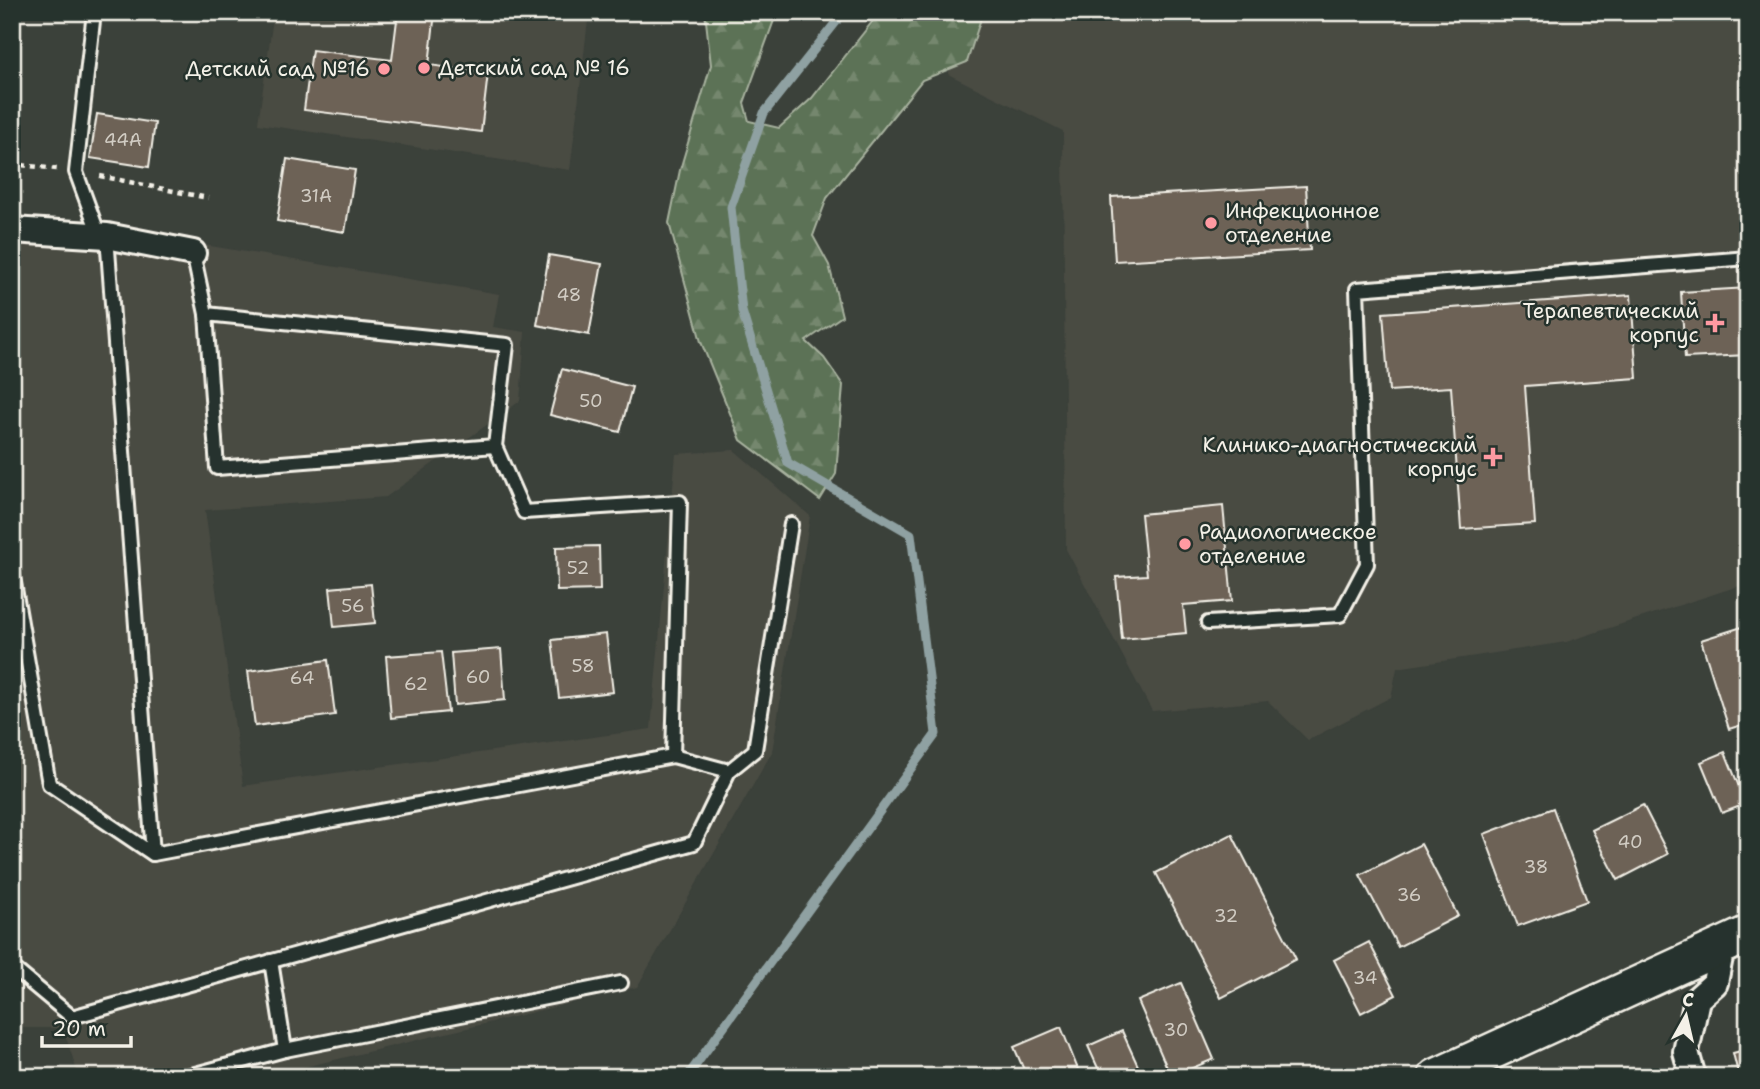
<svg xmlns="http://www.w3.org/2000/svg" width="1760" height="1089" font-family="'Shantell Sans',sans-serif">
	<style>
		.built { fill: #4a4b43 }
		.forest { fill: url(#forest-firs); stroke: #a8b29f; stroke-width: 2 }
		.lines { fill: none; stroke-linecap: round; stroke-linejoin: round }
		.stream { stroke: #8fa1a2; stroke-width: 9 }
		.building { fill: #6d6257; stroke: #f4f1e8; stroke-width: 2 }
		.lane-casing { stroke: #f4f1e8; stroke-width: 18 }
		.street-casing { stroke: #f4f1e8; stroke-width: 30 }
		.secondary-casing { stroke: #f4f1e8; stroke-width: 40 }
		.path { stroke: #f4f1e8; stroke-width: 4.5; stroke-dasharray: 5 5; stroke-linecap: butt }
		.lane { stroke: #26332d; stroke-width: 12 }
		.street { stroke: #26332d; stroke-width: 24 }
		.secondary { stroke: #26332d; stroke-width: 35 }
		.poi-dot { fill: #ff9aa2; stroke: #26332d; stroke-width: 2.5 }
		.labels { text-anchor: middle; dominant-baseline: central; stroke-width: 5; stroke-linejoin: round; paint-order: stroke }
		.number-label { font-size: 18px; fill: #d2cdc4 }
		.poi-label { font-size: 21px; fill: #f4f1e8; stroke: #26332d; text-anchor: start }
	</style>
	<defs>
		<pattern id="forest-firs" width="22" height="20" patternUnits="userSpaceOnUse" patternTransform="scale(1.75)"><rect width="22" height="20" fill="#5c7256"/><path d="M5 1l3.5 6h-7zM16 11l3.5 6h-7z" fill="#74876e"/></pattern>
	</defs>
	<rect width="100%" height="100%" fill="#3b413a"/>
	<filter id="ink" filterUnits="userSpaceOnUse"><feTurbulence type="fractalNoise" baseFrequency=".0143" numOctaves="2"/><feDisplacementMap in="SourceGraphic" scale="14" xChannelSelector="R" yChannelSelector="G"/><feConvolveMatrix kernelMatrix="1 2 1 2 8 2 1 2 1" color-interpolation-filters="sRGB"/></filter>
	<g filter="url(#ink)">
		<g class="built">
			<path d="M274,12H589L570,170L258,124Z"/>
			<path d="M974,12H1748V583L1566,642L1397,668L1391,697L1308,740L1268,701L1152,711L1066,549L1063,131L948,74Z"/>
			<path d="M12,213L499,294L493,327L525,332L520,401L386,497L205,510L243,786L651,729L676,454L734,450L810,516L772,752L637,987L263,1077H79L63,1028H12Z"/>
		</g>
		<path class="forest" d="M705,12H777L744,103L749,121L779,128L812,98L880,12H983L967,62L922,80L827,198L813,236L829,265L842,316L806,341L824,358L843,385L836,474L820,500L741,440L701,342L669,223L680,170L711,65Z"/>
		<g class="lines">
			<path class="stream" d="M687,1077L936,734L911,534L788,463L742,311L731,207L764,113L844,12"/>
		</g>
		<g class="building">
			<path d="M12,12H18L12,50Z"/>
			<path d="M398,12H435L429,65L488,73L481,132L304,110L312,50L392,60Z"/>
			<path d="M97,114L155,123L149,167L90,158Z"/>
			<path d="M287,159L355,170L345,232L277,221Z"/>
			<path d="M1306,186L1310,250L1115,261L1111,197Z"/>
			<path d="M549,255L602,264L589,335L537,325Z"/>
			<path d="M1748,288V355L1685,358L1681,292Z"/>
			<path d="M1631,295L1637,378L1525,386L1535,524L1461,529L1451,387L1389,391L1383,313Z"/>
			<path d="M562,369L632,387L620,432L550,415Z"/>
			<path d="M1223,506L1232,601L1183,605L1186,633L1122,639L1116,577L1147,575L1141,514Z"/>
			<path d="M599,546L600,590L557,591L556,547Z"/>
			<path d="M371,584L375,623L334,627L330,588Z"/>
			<path d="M1748,625V723L1729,729L1701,640Z"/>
			<path d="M606,634L613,692L559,698L552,640Z"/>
			<path d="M501,649L505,700L455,705L451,653Z"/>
			<path d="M441,652L448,712L391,718L386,656Z"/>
			<path d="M328,660L335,715L255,726L248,671Z"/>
			<path d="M1725,752L1746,804L1722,813L1701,762Z"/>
			<path d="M1643,805L1668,854L1618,880L1592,830Z"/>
			<path d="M1553,808L1587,901L1518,926L1484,834Z"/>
			<path d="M1232,834L1296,959L1221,998L1156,873Z"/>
			<path d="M1421,844L1458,916L1398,947L1360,875Z"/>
			<path d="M1369,942L1396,995L1361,1013L1334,960Z"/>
			<path d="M1181,983L1214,1059L1171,1077L1138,1001Z"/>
			<path d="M1061,1027L1081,1077H1027L1014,1047Z"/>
			<path d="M1122,1031L1143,1077H1102L1088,1046Z"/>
			<path d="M1748,1049V1077H1739L1733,1053Z"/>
		</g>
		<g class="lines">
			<defs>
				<g id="lane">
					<path d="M94,12L76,172L99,235"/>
					<path d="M1747,12L1748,18"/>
					<path d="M107,236L153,854"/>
					<path d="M206,314L217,468L495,446"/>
					<path d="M12,571L49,784L153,854L673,756L680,502L524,512L495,446L507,345L206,314L193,253"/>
					<path d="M1208,623L1340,615L1367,564L1357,289L1748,258"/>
					<path d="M673,756L729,771"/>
					<path d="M271,961L285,1050L621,983"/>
					<path d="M12,967L72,1017L694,843L729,771L755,750L791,524"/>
					<path d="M184,1077L285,1050"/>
				</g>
				<g id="street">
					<path d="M12,230L107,236L193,253"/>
					<path d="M1693,1077L1686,1052L1697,999L1715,983L1722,947"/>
				</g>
				<path id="secondary" d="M1436,1077L1748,934"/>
			</defs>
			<use href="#lane" class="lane-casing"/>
			<use href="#street" class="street-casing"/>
			<use href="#secondary" class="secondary-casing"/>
			<g class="path">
				<path d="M12,164L57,169"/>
				<path d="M100,176L208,198"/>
			</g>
			<use href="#lane" class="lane"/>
			<use href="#street" class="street"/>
			<use href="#secondary" class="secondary"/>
		</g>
	</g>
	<g class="poi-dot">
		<circle cx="424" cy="68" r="7"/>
		<circle cx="384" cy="69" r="7"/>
		<circle cx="1211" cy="223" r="7"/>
		<path d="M1711.5 312.5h7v7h7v7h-7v7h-7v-7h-7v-7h7z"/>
		<path d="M1489.5 446.5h7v7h7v7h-7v7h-7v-7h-7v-7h7z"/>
		<circle cx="1185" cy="544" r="7"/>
	</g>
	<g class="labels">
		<g class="number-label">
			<text x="123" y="140">44А</text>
			<text x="316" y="196">31А</text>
			<text x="569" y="295">48</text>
			<text x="591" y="401">50</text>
			<text x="578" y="568">52</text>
			<text x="353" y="606">56</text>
			<text x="583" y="666">58</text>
			<text x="478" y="677">60</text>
			<text x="302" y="678">64</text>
			<text x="416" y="684">62</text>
			<text x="1630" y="842">40</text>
			<text x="1536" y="867">38</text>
			<text x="1409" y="895">36</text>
			<text x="1226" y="916">32</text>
			<text x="1365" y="978">34</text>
			<text x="1176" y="1030">30</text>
		</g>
		<g class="poi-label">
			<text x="438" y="68">Детский сад № 16</text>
			<text x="370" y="69" text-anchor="end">Детский сад №16</text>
			<text x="1225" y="211">Инфекционное<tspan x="1225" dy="24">отделение</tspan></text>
			<text x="1699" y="311" text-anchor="end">Терапевтический<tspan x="1699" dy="24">корпус</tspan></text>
			<text x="1477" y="445" text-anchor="end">Клинико-диагностический<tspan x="1477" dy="24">корпус</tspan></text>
			<text x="1199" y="532">Радиологическое<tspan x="1199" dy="24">отделение</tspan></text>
		</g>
	</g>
	<rect width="1760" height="1089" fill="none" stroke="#26332d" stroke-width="42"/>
	<rect x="21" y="21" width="1718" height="1047" fill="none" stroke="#f4f1e8" stroke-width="2.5" filter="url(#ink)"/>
	<g transform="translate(1686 1016) rotate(8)" stroke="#26332d" stroke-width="5" paint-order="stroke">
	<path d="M0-5L12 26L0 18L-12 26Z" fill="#f4f1e8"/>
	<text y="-10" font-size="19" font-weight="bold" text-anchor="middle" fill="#f4f1e8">С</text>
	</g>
	<path d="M42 1036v10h89v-10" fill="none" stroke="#f4f1e8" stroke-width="3.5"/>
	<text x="52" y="1036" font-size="21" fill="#f4f1e8" stroke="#26332d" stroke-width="5" paint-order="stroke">20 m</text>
</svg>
